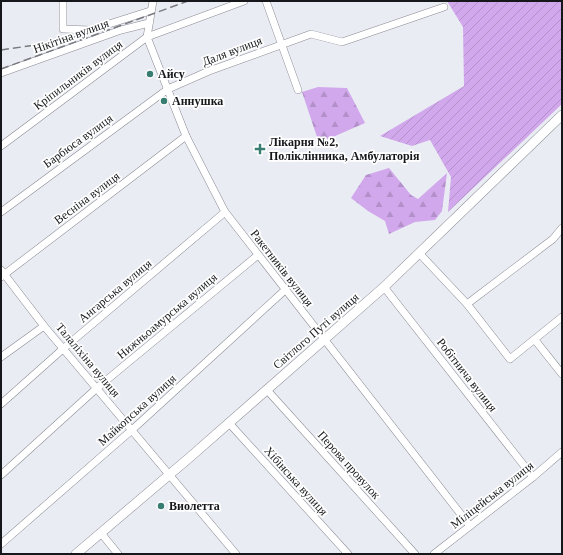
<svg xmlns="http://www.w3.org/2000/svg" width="563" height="555" font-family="'Times New Roman',serif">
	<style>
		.forest { fill: url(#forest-firs) }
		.garden { fill: url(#garden-furrows) }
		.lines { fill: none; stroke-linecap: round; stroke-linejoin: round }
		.minor-casing { stroke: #8a8b93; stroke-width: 8 }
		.major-casing { stroke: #8a8b93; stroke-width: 10 }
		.minor { stroke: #fff; stroke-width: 7 }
		.major { stroke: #fff; stroke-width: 9 }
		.rail { stroke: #797a7f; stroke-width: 1.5; stroke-dasharray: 8 4; stroke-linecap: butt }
		.poi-dot { fill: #387d72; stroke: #fff; stroke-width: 1.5 }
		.labels { text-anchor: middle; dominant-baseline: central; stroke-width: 3.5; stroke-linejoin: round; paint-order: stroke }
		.street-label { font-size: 12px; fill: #16171a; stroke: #fff }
		.poi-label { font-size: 12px; font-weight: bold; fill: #16171a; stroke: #fff; text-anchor: start }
	</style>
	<defs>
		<pattern id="forest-firs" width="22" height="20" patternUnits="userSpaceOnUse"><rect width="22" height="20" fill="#d1a8eb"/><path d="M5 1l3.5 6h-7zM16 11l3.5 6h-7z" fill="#b390c9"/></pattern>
		<pattern id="garden-furrows" width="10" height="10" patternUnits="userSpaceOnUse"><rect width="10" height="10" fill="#d1a8eb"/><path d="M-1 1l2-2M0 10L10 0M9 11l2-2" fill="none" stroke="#b390c9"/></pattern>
	</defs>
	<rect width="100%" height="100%" fill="#eaecf4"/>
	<g class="forest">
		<path d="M318,87L347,88L365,123L319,143L302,92Z"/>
		<path d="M389,168L411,195L418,199L447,173L442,211L435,220L415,222L389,234L385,221L368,211L351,198L366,175Z"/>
	</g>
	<path class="garden" d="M447,1H562V104L448,212L451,177L430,140L412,146L380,136L464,86L463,27Z"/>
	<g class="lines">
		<defs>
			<g id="minor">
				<path d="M63,1V29L90,30L150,11"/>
				<path d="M244,1L147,37L186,136L225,212L470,526"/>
				<path d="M266,1L298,90"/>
				<path d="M1,73L121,30L149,23"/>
				<path d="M1,146L147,37L153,1"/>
				<path d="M1,212L168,89L209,71L311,34L342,42L444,7"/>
				<path d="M420,254L467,304L510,359L562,317"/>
				<path d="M1,270L44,326L236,554"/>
				<path d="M1,277L186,136"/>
				<path d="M384,287L533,477"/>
				<path d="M467,304L553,239L562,228"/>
				<path d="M535,340L562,374"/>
				<path d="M1,357L44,326"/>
				<path d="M267,390L415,554"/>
				<path d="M1,404L64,348L225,212"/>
				<path d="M229,423L348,554"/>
				<path d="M1,475L97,388L258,255"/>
				<path d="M101,533L118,554"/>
				<path d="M1,544L133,429L285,290"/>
				<path d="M434,554L533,477L562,452"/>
			</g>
			<path id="major" d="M76,554L189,458L384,287L562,115"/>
		</defs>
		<use href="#minor" class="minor-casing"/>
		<use href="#major" class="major-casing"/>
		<use href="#minor" class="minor"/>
		<use href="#major" class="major"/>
		<g class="rail">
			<path d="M1,50L56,42L75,37"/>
			<path d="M1,69L188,1"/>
		</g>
	</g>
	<g class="poi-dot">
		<circle cx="150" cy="74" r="4"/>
		<circle cx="164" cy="101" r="4"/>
		<path d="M258 143h4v4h4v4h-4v4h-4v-4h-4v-4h4z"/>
		<circle cx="161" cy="506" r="4"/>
	</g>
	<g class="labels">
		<g class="street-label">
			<text transform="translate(71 36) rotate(-20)">Нікітіна вулиця</text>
			<text transform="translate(232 51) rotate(-21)">Даля вулиця</text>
			<text transform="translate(78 75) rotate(-37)">Кріпильників вулиця</text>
			<text transform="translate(78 141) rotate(-36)">Барбюса вулиця</text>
			<text transform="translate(87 198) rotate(-37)">Весніна вулиця</text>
			<text transform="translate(282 268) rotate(52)">Ракетників вулиця</text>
			<text transform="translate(115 291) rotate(-40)">Ангарська вулиця</text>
			<text transform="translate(167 316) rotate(-40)">Нижньоамурська вулиця</text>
			<text transform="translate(316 331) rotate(-41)">Світлого Путі вулиця</text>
			<text transform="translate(88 360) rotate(50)">Талаліхіна вулиця</text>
			<text transform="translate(467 375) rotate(52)">Робітнича вулиця</text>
			<text transform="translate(137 410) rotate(-42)">Майкопська вулиця</text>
			<text transform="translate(349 465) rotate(48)">Перова провулок</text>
			<text transform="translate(296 481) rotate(48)">Хібінська вулиця</text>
			<text transform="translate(492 495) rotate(-38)">Міліцейська вулиця</text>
		</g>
		<g class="poi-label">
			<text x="158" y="74">Айсу</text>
			<text x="172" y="101">Аннушка</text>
			<text x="269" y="142">Лікарня №2,<tspan x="269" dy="14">Поліклінника, Амбулаторія</tspan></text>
			<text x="169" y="506">Виолетта</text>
		</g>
	</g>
	<rect width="563" height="555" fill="none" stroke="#16171a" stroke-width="4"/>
</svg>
